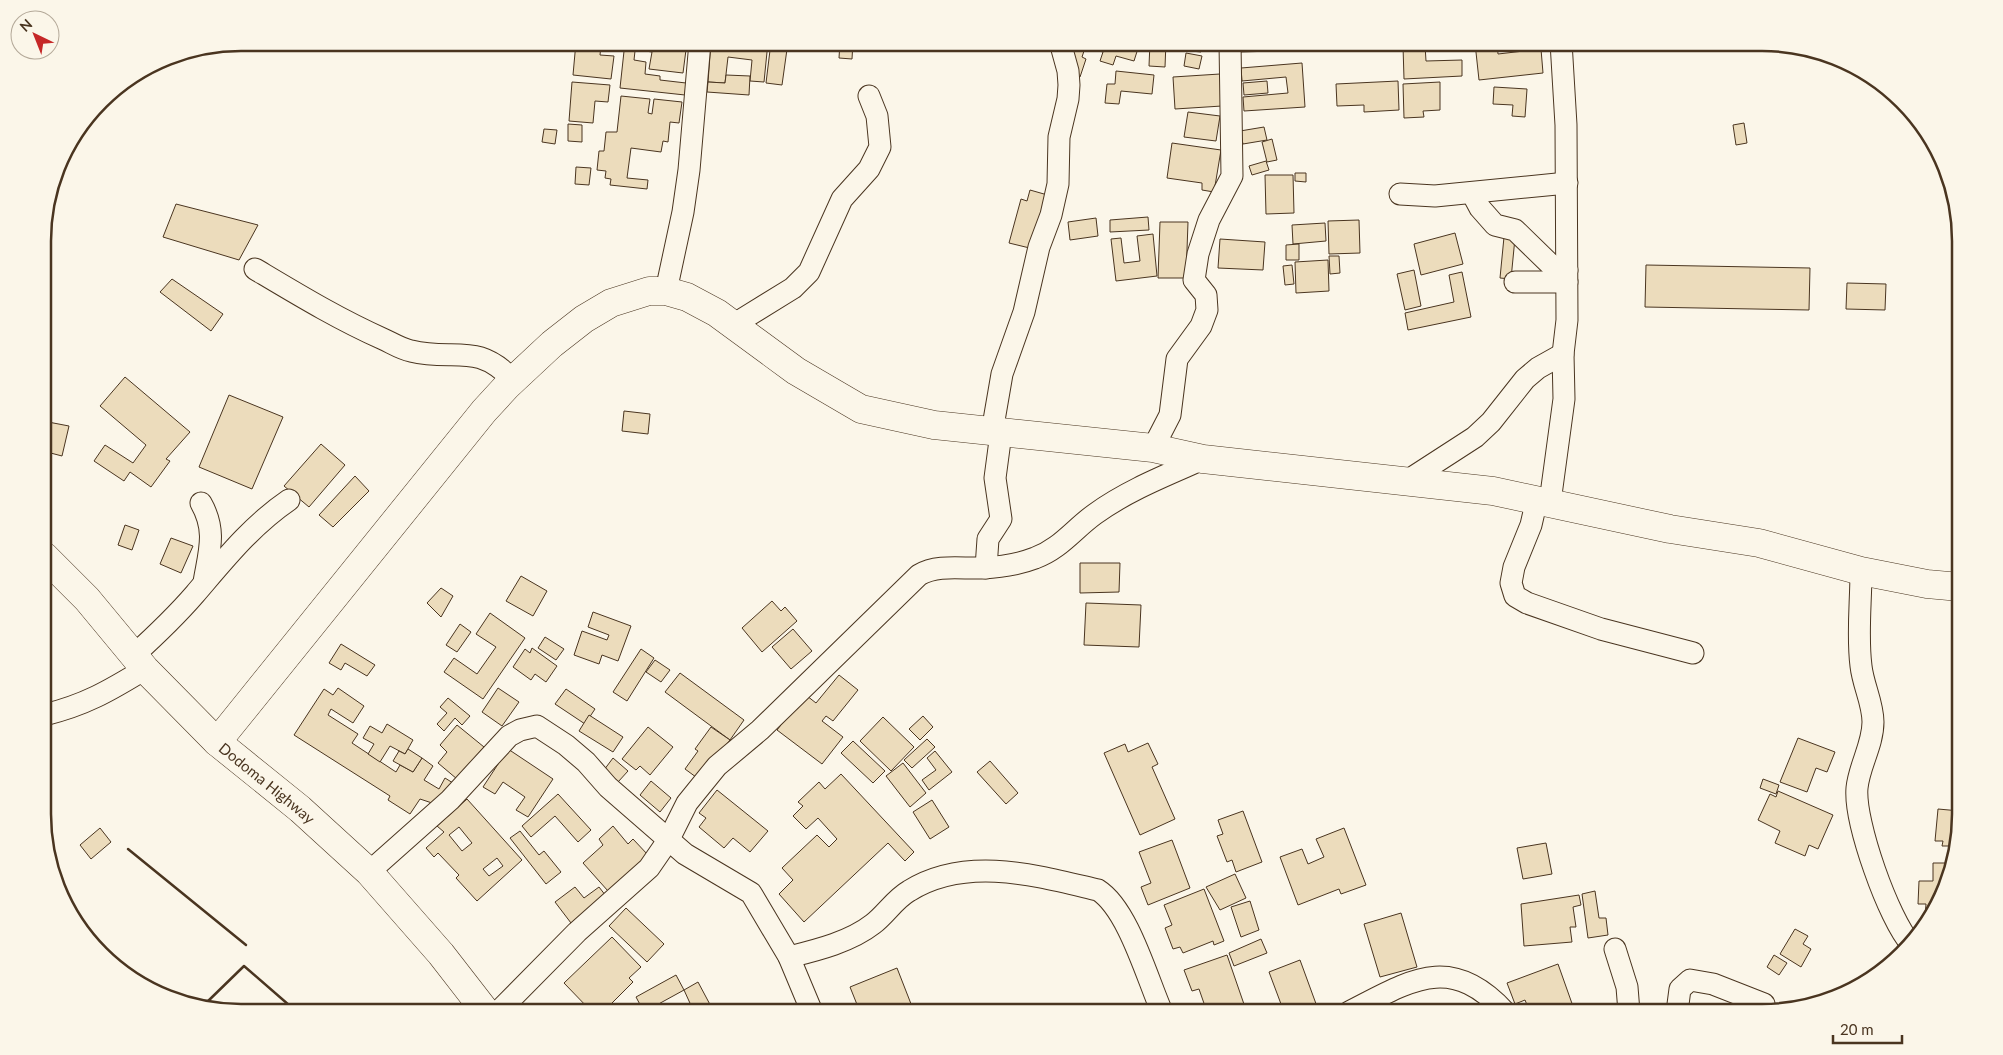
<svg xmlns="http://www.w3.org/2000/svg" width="2003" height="1055" font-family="Lato,sans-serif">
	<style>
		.building { fill: #ecdcbc; stroke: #4a3520; fill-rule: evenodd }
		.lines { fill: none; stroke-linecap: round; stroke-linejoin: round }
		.street-casing { stroke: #4a3520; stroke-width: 23 }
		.secondary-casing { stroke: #4a3520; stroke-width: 29 }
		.highway-casing { stroke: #4a3520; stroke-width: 29 }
		.street { stroke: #fbf6e9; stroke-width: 21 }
		.secondary { stroke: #fbf6e9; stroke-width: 28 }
		.highway { stroke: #fbf6e9; stroke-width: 28 }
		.wall { stroke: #4a3520; stroke-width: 2.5 }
		.labels { text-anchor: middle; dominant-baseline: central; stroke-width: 4; stroke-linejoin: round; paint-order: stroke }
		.street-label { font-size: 15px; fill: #4a3520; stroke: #fbf6e9 }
		.rim { fill: none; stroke: #4a3520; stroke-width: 2.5 }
	</style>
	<rect width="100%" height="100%" fill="#fbf6e9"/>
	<g class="building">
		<path d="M576,42L601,45L600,55L614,56L611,79L573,75Z"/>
		<path d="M625,42H636L634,60L646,62L645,74L660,76V80L686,83L685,95L620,88Z"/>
		<path d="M639,42H687L683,73L649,69L652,52L638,50Z"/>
		<path d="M711,42H768L764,82L750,81L752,60L728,57L725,83L708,82Z"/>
		<path d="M771,42H788L782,85L766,83Z"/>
		<path d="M840,42H853L852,59L839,58Z"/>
		<path d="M979,42H1013V50L980,51Z"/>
		<path d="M1013,42H1026V49L1013,50Z"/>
		<path d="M1069,42H1087L1082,57L1086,59L1080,77L1068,73Z"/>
		<path d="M1094,42H1140L1134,61L1116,56L1113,65L1100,61L1103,52L1092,49Z"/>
		<path d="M1150,42H1166L1165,67L1149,66Z"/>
		<path d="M1192,42H1202L1201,52L1191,51Z"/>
		<path d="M1239,42H1312V50L1239,52Z"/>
		<path d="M1432,42H1454V45L1432,46Z"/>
		<path d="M1497,42L1498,54L1541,49L1543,73L1479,80L1475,43Z"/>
		<path d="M1425,45L1426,61L1462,60V76L1404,79L1403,46Z"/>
		<path d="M1186,53L1202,56L1199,69L1184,66Z"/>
		<path d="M1302,63L1305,107L1244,111L1243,97L1288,93L1286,77L1242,81L1241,68Z"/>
		<path d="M1116,71L1154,75L1152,94L1121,91L1119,104L1105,103L1107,84H1115Z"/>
		<path d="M1220,74L1222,106L1175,109L1173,77Z"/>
		<path d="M726,75L750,76L749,95L707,92L708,82L725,83Z"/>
		<path d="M1267,81L1268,93L1244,95L1243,83Z"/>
		<path d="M1398,81L1399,110L1364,112V105L1337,106L1336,84Z"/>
		<path d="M572,82L610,85L608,102L595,101L593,123L569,121Z"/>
		<path d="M1440,82V110L1423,111L1424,117L1404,118L1403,84Z"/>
		<path d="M1494,87L1527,89L1525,117L1512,116L1513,105L1493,104Z"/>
		<path d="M621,96L650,99L648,113L652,114L654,99L682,102L679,123L670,122L668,142L663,141L661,152L631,148L627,178L648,180L647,189L610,185L611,179L605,178L606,171L597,170L599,151H604L606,132H617Z"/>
		<path d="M1188,112L1220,116L1216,141L1184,137Z"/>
		<path d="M1744,123L1747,143L1736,145L1733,125Z"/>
		<path d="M568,124L582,125V142L568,141Z"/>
		<path d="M1264,127L1267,140L1243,144L1240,131Z"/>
		<path d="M544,129L557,130L555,144L542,142Z"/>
		<path d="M1272,139L1277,160L1267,162L1262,142Z"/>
		<path d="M1172,143L1221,150L1214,192L1202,190V183L1167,178Z"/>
		<path d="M1266,161L1269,170L1252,175L1249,166Z"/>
		<path d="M576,167L591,168L589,185L575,184Z"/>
		<path d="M1295,173H1306V182L1295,181Z"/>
		<path d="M1265,175H1293L1294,213L1266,214Z"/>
		<path d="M1030,190L1051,196L1042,251L1009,243L1021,199L1027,201Z"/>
		<path d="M176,204L258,225L239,260L163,237Z"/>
		<path d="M1148,217L1149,230L1110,232V220Z"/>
		<path d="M1096,218L1098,236L1070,240L1068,222Z"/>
		<path d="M1359,220L1360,253L1329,254L1328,221Z"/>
		<path d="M1160,222H1188L1186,278H1158Z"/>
		<path d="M1325,223L1326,241L1293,244L1292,225Z"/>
		<path d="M1455,233L1463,264L1421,275L1414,244Z"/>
		<path d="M1153,234L1157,276L1116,281L1111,239L1121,238L1124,263L1140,261L1137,236Z"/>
		<path d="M1504,237L1515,238L1511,279L1500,278Z"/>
		<path d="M1220,239L1265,242L1263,270L1218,268Z"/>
		<path d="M1299,244V260H1286V245Z"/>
		<path d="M1329,256H1339L1340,273L1330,274Z"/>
		<path d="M1328,260L1329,291L1296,293L1295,262Z"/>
		<path d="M1292,265L1294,284L1285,285L1283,266Z"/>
		<path d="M1646,265L1810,268L1809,310L1645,307Z"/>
		<path d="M1414,270L1421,306L1405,310L1397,274Z"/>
		<path d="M1462,272L1471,317L1408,330L1405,313L1454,302L1449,275Z"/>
		<path d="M172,279L223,314L211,331L160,292Z"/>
		<path d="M1847,283L1886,284L1885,310L1846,309Z"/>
		<path d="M125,377L190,432L166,459L170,461L151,487L130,472L124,481L94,461L105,445L133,463L146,445L100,406Z"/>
		<path d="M229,395L283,417L252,489L199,467Z"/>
		<path d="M624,411L650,414L648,434L622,431Z"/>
		<path d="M43,421L69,426L62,456L43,451Z"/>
		<path d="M321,444L345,465L309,507L284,486Z"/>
		<path d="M355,476L369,491L333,527L319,515Z"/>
		<path d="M125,525L139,530L132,550L118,545Z"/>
		<path d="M171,538L193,546L181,573L160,564Z"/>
		<path d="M1080,563H1120L1119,592L1080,593Z"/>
		<path d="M521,576L547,591L533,616L506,601Z"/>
		<path d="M441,588L453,596L441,617L427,603Z"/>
		<path d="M772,601L781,611L785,607L797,621L762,652L742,628Z"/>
		<path d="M1086,603L1141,605L1139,647L1084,645Z"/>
		<path d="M593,612L631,626L618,661L602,655L599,664L574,655L582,631L607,640L609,635L588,627Z"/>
		<path d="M490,613L525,638L483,699L444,672L454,658L477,674L496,647L476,634Z"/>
		<path d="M460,624L471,632L457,652L446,645Z"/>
		<path d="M793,629L812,651L791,669L772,647Z"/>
		<path d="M545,637L564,649L556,660L538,648Z"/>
		<path d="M341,644L375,665L367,676L345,663L341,670L329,663Z"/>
		<path d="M532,648L557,666L546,682L535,674L531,680L513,667L525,649L530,653Z"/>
		<path d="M641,649L654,658L627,701L613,692Z"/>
		<path d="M655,660L670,670L661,682L646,672Z"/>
		<path d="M680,673L744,720L730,740L665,692Z"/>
		<path d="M839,675L858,690L833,721L826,716L822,721L843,737L822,764L777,730L795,707L802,692L816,703Z"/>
		<path d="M338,688L364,706L353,723L331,709L328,715L358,734L352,743L396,772L400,765L413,772L422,758L433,766L424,780L439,789L445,778L453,783L432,803L420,799L410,814L388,800L390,796L294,735L324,689L333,695Z"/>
		<path d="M498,688L519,702L502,726L482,712Z"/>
		<path d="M566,689L595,709L585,724L555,704Z"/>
		<path d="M448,698L470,716L462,725L455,718L444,731L437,724L447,713L440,707Z"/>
		<path d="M589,715L623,737L613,752L579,731Z"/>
		<path d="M923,716L933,727L920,740L909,729Z"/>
		<path d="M883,717L914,747L891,771L860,741Z"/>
		<path d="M387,724L413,740L405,754L390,746L380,762L368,754L374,744L363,738L370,726L382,733Z"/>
		<path d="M457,725L484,747L457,779L438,763L447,752L440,745Z"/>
		<path d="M648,727L673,747L650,775L640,766L636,770L622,759Z"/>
		<path d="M711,727L730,740L700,780L685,769L698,751L695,749Z"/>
		<path d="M1798,738L1835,752L1827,772L1816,768L1807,792L1780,782Z"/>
		<path d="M927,739L935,747L912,768L904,760Z"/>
		<path d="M853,741L885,771L873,783L841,753Z"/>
		<path d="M1148,743L1158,764L1152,767L1175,819L1140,835L1104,753L1125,744L1128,752Z"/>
		<path d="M408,749L422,758L413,772L393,761L399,751L405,754Z"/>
		<path d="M508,749L553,779L528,817L516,810L525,797L503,782L495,794L483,787Z"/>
		<path d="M935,751L952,772L929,790L922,780L936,770L927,758Z"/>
		<path d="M613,758L628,771L618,782L604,770Z"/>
		<path d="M990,761L1018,793L1006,804L977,772Z"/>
		<path d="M903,763L926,793L910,807L886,776Z"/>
		<path d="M841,774L914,852L905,861L888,843L804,922L779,894L793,880L782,868L817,835L829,847L837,839L818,818L806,829L793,816L803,806L798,802L819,782L825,789Z"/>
		<path d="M1763,779L1779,785L1776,794L1760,788Z"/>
		<path d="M651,781L671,798L660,812L640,795Z"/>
		<path d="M717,790L768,831L750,852L733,838L724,848L699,827L706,818L699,813Z"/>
		<path d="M1778,791L1833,815L1818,849L1809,845L1805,856L1775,843L1780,831L1758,820L1770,794L1776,797Z"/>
		<path d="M558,794L591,830L578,842L555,816L531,837L522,826Z"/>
		<path d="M467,799L522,860L477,901L456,878L459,875L438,853L434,857L426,848L444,832L437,826ZM459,827L472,843L462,851L449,835ZM497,858L503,866L489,876L483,869Z"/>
		<path d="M932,800L949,827L930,839L913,812Z"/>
		<path d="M1938,809L1960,811L1952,846H1942L1943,841H1935Z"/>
		<path d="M1243,811L1262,862L1236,872L1232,860L1227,862L1217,836L1223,834L1218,820Z"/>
		<path d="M613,826L628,844L633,839L648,855L608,891L583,863L603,845L599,839Z"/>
		<path d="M100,828L111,842L91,859L80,845Z"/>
		<path d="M1344,828L1366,885L1341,894L1339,889L1298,905L1280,857L1302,849L1308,864L1324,857L1316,839Z"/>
		<path d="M520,831L539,855L544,851L561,872L546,884L510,838Z"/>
		<path d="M1172,840L1190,888L1148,905L1141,887L1151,883L1139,852Z"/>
		<path d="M1546,843L1552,874L1523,879L1517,848Z"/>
		<path d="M1933,863H1949L1940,902L1930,917L1925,916L1926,904H1918L1919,881H1933Z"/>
		<path d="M1235,874L1246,898L1220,910L1206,887Z"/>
		<path d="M575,887L584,898L599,887L606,896L571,923L555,902Z"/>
		<path d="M1204,889L1224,941L1214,945L1213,941L1183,953L1180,947L1173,949L1165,928L1172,925L1164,905Z"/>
		<path d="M1595,891L1599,918H1606L1608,935L1588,938L1582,894Z"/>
		<path d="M1579,895L1581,905L1573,907L1576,927H1570L1572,942L1524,946L1521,904Z"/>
		<path d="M1250,901L1259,930L1241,937L1231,907Z"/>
		<path d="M626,908L664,944L647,962L609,926Z"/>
		<path d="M1401,913L1417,967L1380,977L1364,924Z"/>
		<path d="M1795,929L1808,936L1803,944L1811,949L1801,967L1780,954Z"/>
		<path d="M612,937L641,967L629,978L633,982L604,1011L598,1005L591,1011L564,983Z"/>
		<path d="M1261,939L1267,953L1234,966L1229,953Z"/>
		<path d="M1227,955L1246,1010L1240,1012H1207L1199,989L1192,991L1184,970Z"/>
		<path d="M1774,955L1787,963L1779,975L1767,967Z"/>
		<path d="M1300,960L1319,1012H1284L1269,972Z"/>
		<path d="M1558,964L1575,1012H1530L1525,1000L1515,1004L1507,983Z"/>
		<path d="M897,968L913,1009L906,1012H860L850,987Z"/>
		<path d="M676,975L684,990L644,1012L636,997Z"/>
		<path d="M698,982L714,1012H694L684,990Z"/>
	</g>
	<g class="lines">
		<defs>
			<g id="street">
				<path d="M1472,193L1480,208L1495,225L1515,230L1551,265L1567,270"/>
				<path d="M1400,194L1435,196L1567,183"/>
				<path d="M255,269C297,294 338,319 383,339C392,343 401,349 411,351C454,362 476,341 513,380"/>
				<path d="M1515,282H1567"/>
				<path d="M666,291L683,212L689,170L700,42"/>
				<path d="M733,325L793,288L809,272L842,199L869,169L880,147L877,116L869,96"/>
				<path d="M992,432L1002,374L1024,312L1039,247L1051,215L1058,184L1059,137L1068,99L1069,85L1068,71L1060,42"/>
				<path d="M1153,448L1170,415L1177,359L1201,326L1207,310L1206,295L1194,280L1198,254L1209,220L1232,176L1230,42"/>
				<path d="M1407,481L1475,437L1491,422L1525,379L1538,368L1563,354"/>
				<path d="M1537,499L1531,525L1514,567L1511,583L1515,596L1527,603L1601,629L1693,653"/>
				<path d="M1550,502L1564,399L1563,354L1567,320L1566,125L1561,42"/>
				<path d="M201,503C217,531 209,552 204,582"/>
				<path d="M986,568L988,539L1001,519L995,478L1001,433"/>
				<path d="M1861,571C1861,603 1857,635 1861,666C1863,685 1873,703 1873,722C1873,745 1859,766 1857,788C1854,822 1889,920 1911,944"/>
				<path d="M133,656C155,636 176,616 195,594C225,559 251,526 289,500"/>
				<path d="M44,715C85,705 109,691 145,669"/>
				<path d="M369,872L450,800L509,736L520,730L537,726L566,745L586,762L608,787L685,854L751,893L789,957L812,1012"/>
				<path d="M1615,949L1627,987L1629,1012"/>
				<path d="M789,957C817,950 850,942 873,924C886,914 895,899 909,891C967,855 1038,876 1098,890C1128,909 1147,978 1162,1012"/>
				<path d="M498,1012L577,932L649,868L669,839L687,803L717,766L760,730L919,575C938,564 962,569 983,568C1001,567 1017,565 1035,558C1060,549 1074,529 1095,514C1128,490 1167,475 1203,459"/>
				<path d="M1349,1012C1410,981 1450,952 1505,1012"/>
				<path d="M1677,1012L1680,989L1690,980L1713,984L1764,1004"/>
			</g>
			<path id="secondary" d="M217,742L484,411L507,386L552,344L584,319L611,303L649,291H666L687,297L717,313L796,371L861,409L934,425L1153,448L1203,459L1493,491L1670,529L1759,543L1861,571L1927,584L1960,587"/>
			<g id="highway">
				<path id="s1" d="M44,556L87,599L145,669L217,742L300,809L369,872L441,954L486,1012"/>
			</g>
		</defs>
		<use href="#street" class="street-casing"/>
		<use href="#secondary" class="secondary-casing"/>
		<use href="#highway" class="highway-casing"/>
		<use href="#street" class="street"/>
		<use href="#secondary" class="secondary"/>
		<use href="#highway" class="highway"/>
		<g class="wall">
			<path d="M128,849L246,945"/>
			<path d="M205,1004L244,966L297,1012"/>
		</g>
	</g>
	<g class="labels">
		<g class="street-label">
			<text stroke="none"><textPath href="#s1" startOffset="319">Dodoma Highway</textPath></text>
		</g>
	</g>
	<path d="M0 0H2003V1055H0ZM241 51H1762A190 190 0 0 1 1952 241V814A190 190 0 0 1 1762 1004H241A190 190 0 0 1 51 814V241A190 190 0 0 1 241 51Z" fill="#fbf6e9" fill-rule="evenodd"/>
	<path class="rim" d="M241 51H1762A190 190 0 0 1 1952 241V814A190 190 0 0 1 1762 1004H241A190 190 0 0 1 51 814V241A190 190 0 0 1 241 51Z"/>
	<g transform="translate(35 35) rotate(317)"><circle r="24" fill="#fbf6e9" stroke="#b4a999"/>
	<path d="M0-4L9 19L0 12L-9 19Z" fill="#c62828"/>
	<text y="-8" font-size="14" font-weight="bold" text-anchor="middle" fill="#4a3520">N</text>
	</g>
	<path d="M1833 1035v8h69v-8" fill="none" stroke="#4a3520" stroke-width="2.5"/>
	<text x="1840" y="1035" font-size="15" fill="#4a3520" stroke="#fbf6e9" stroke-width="4" paint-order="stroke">20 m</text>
</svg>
